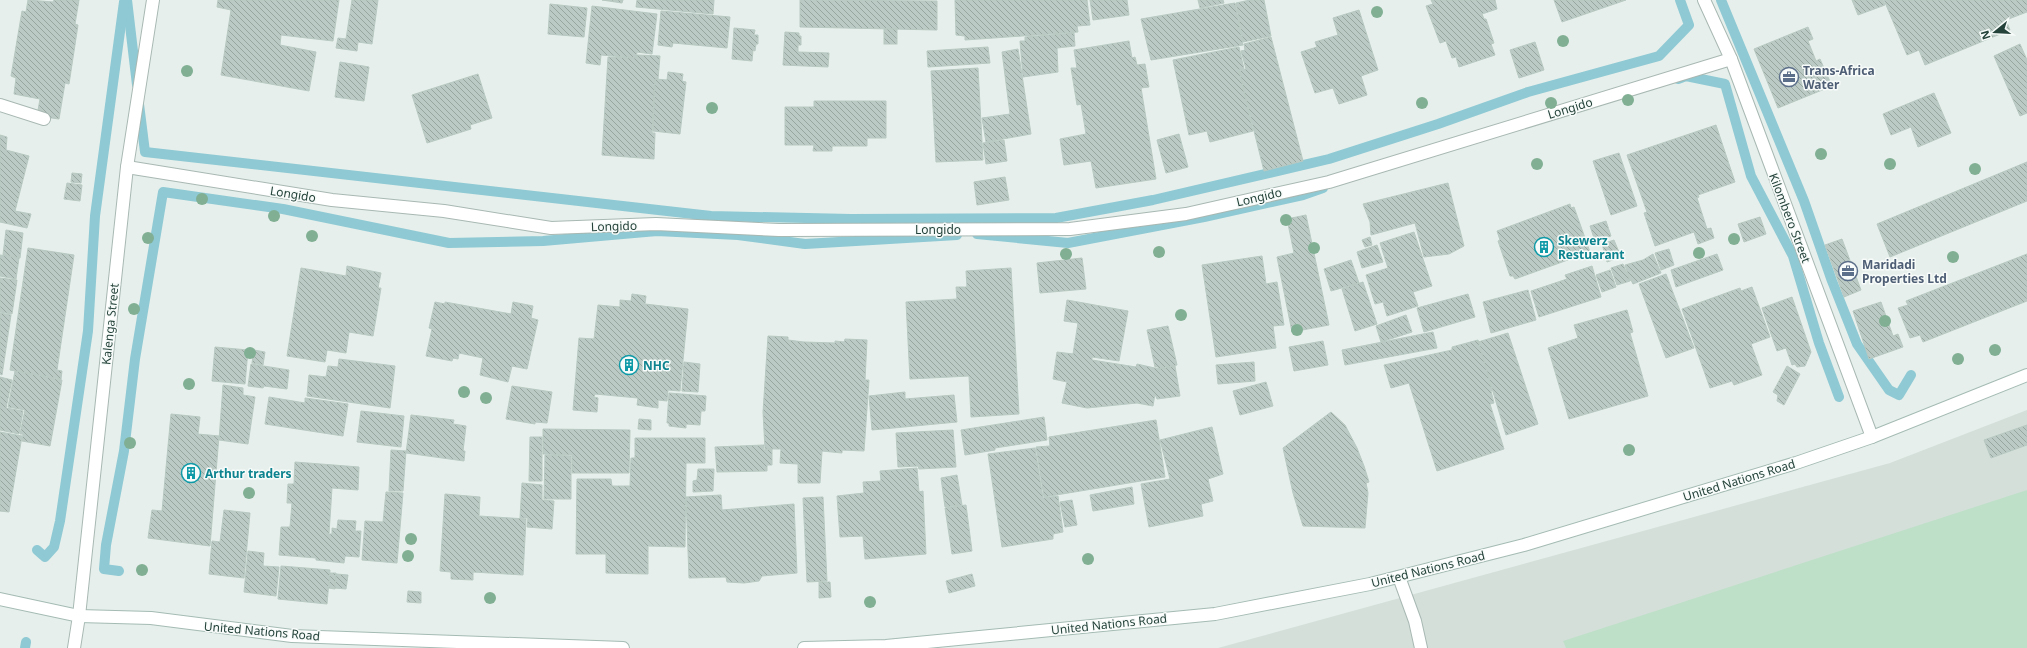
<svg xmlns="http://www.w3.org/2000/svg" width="2027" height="648" font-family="'Noto Sans',sans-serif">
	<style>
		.built { fill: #d4dfda }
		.garden { fill: #bfe0c8 }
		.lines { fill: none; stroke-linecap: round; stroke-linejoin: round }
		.stream { stroke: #8ec9d4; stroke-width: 10 }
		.building { fill: url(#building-back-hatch); stroke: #b8c9c2 }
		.lane-casing { stroke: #a8b8b2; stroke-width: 14 }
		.street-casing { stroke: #a8b8b2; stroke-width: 14 }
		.secondary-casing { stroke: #a4bbb3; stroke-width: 14 }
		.lane { stroke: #fff; stroke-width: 12 }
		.street { stroke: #fff; stroke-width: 12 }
		.secondary { stroke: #fff; stroke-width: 12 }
		.tree { fill: #80af93 }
		.labels { text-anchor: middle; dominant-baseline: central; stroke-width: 3; stroke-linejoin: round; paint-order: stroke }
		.service-label { font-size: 12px; font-weight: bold; fill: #4e5e75; stroke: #f7fbf9; text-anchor: start }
		.street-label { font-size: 12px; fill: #24423a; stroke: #f7fbf9 }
		.culture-label { font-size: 12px; font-weight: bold; fill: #0d838f; stroke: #f7fbf9; text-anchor: start }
	</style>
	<defs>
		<pattern id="building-back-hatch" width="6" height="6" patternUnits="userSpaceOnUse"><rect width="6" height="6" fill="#bbcac4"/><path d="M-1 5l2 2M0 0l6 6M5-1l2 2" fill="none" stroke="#98a6a0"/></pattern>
	</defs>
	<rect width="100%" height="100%" fill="#e6efeb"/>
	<path class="built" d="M2027,410V648H1218L1890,463Z"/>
	<path class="garden" d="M2027,490V648H1566L1563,641Z"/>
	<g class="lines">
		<g class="stream">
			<path d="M127,0L137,85"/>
			<path d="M1721,0L1804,201L1832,281L1857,344L1889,390L1899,395L1911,375"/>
			<path d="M1678,79L1686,76L1725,84L1751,176L1793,256L1819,343L1839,397"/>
			<path d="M139,104L145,152L711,216L851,219L1056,218L1153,200L1329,159L1438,124L1528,92L1659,56L1689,25L1680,0"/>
			<path d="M977,234L1068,243L1204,217L1303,195L1323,188"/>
			<path d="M37,550L45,557L54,547L60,521L88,331L95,216L124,2"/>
			<path d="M119,571L104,569L106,545L124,451L135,359L163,192L283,209L449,243L543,241L657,231L738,235L805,244L957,235"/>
			<path d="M25,648L26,642"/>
		</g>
	</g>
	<g class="building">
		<path d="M28,0L53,2L54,0H79L75,24L78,25L69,84L65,83L59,119L37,116L40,99L14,94L16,78L11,76L22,11L26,12Z"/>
		<path d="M218,0H339L333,41L281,35L280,45L316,52L309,91L221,75L231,10L217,7Z"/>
		<path d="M352,0H378L372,44L358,42L357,51L336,48L338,38L346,39Z"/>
		<path d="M602,0H623L622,3Z"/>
		<path d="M637,0H714L713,14L636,7Z"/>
		<path d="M800,0L937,1V30L800,27Z"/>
		<path d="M955,0H1087L1090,25L1077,26L1078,32L965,40V36L956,35Z"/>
		<path d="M1090,0H1127L1129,15L1093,20Z"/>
		<path d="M1198,0H1223L1224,3L1200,8Z"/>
		<path d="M1250,0H1264L1271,36L1243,42L1236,3Z"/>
		<path d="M1431,0H1495L1497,9L1482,14L1484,19H1486L1494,43L1491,44L1495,55L1459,67L1456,57L1452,58L1446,41L1440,43L1426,6L1433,4Z"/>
		<path d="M1554,0H1626L1562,22Z"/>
		<path d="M1852,0H1883L1885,5L1858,15Z"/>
		<path d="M1884,0H2027V12L2006,20L2010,30L1925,65L1919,50L1907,55Z"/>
		<path d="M1235,3L1243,45L1151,60L1141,19Z"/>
		<path d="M550,4L587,8L584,37L548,34Z"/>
		<path d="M592,6L657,14L652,54L637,52L636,58L601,55L600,65L586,63Z"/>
		<path d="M1359,10L1378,70L1361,76L1367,95L1339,104L1333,88L1315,93L1301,52L1317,47L1315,42L1338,35L1333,18Z"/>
		<path d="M661,11L730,17L727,48L673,43L672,47L658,45Z"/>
		<path d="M1808,27L1813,39L1808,41L1816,61L1820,59L1832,86L1778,108L1754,49Z"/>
		<path d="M734,28L755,30L754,35H758V44H756L755,51L753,50L752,61L732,59Z"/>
		<rect x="884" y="29" width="13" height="15"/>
		<path d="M785,32L799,33V36H801V45H798V52L829,53L828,67L783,65Z"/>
		<path d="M1074,33L1075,46L1057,48L1058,72L1023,77L1020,41H1025V37Z"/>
		<path d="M1271,37L1303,161L1264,171L1239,71L1246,69L1241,51L1245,50L1244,44Z"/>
		<path d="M1129,41L1132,58L1135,57L1137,65L1145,64L1149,87L1141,88L1156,179L1096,188L1091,161L1064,165L1060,139L1086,134L1081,104L1077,105L1071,68H1077L1074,50Z"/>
		<path d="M1535,42L1544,70L1519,78L1510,50Z"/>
		<path d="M2020,44L2027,60V113L2020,116L1994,56Z"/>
		<path d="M988,47L990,63L928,67L927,51Z"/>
		<path d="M1239,47L1244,69L1239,70L1253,131L1210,142L1207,131L1189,135L1173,60Z"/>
		<path d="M1018,49L1031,134L986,142L982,118L1010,114L1002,52Z"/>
		<path d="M636,55L660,56L658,79H655L652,133H655L654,159L602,155L608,57L636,58Z"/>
		<path d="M340,62L369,67L364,101L335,97Z"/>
		<path d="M978,68L983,160L936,162L931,71Z"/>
		<path d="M668,72L683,74L682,81L686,82L680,134L653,131L655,79L667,80Z"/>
		<path d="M478,74L492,118L470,125L471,129L427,143L412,95Z"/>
		<path d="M1934,93L1951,133L1918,147L1911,127L1891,135L1883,114Z"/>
		<path d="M814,101H886V138H867V146H832V151H813L814,145H785V107H814Z"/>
		<path d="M1716,125L1735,182L1698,195L1699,197L1697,198L1707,229L1711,228L1714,238L1698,244L1694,232L1655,246L1644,213L1647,212L1627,155Z"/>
		<path d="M1179,134L1188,167L1166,173L1157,140Z"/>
		<path d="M0,135L7,137L6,150L29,156L15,211L31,214L27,228L0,222Z"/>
		<path d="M1004,140L1007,161L986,164L983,143Z"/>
		<path d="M1619,153L1637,206L1611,215L1593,161Z"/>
		<path d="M2027,162V201L1890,257L1877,224Z"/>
		<path d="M72,173L82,174L81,183L71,182Z"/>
		<path d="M1005,177L1009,200L977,205L974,182Z"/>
		<path d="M67,183L82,185L80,201L64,199Z"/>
		<path d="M1448,183L1464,246L1449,254L1424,257L1415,223L1371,235L1370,222L1363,204Z"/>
		<path d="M1570,204L1571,208L1574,207L1590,252L1515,279L1513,276H1510L1498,241L1500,240L1497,231Z"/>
		<path d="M1306,215L1329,325L1292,332L1277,257L1294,253L1287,219Z"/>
		<path d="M1760,217L1766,234L1744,242L1738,224Z"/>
		<path d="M1606,221L1611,236L1595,241L1590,226Z"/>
		<path d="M6,230L23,233L20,258L3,255Z"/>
		<path d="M1414,232L1432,286L1413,292L1418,306L1387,316L1383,302L1375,304L1366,275L1388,268L1380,243Z"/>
		<path d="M1370,237L1372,245L1365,247L1362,240Z"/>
		<path d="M1842,239L1861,290L1844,297L1825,245Z"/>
		<path d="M1614,240L1621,257L1607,262L1602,244Z"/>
		<path d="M1377,245L1383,262L1362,268L1357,252Z"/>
		<path d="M28,248L74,255L57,370L62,371L61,379L10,370Z"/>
		<path d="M1669,249L1674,265L1661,270L1655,253Z"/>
		<path d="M1653,254L1661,273L1633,284L1631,280L1630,281L1625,265L1643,260Z"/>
		<path d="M1717,254L1723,270L1676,287L1671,270Z"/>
		<path d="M2027,254V301L1923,342L1920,335L1910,338L1898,308L1908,305L1906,301Z"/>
		<path d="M0,255L19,258L16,279L0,276Z"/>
		<path d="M1262,256L1266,284L1277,282L1284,325L1273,326L1276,348L1216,357L1202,265Z"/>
		<path d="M1082,258L1086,289L1040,293L1037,263Z"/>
		<path d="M1351,260L1359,283L1331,291L1324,269Z"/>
		<path d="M1623,264L1630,281L1617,285L1611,268Z"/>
		<path d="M347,266L381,273L378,288H381L373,336L349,332L346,353L327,350L325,362L287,356L301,268L346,276Z"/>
		<path d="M1592,266L1601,297L1539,317L1531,291L1567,279L1565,275Z"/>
		<path d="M1011,268L1019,414L971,417L969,376L910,379L906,302L957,299L956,287H967L966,271Z"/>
		<path d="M1610,270L1616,287L1602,292L1596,275Z"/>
		<path d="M1666,274L1694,348L1666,358L1639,284Z"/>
		<path d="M0,278L17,280L12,314L0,312Z"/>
		<path d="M1363,282L1377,324L1355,331L1342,289Z"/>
		<path d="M1752,287L1770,337L1751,344L1762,375L1734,385L1732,381L1710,388L1682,309L1740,288L1741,291Z"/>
		<path d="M1528,290L1536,320L1491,333L1483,302Z"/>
		<path d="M632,294L646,296L645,304L688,309L680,391L668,390L667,401L658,400V408L637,405L638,398L595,394L594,397L598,398L597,412L573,410L579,338L594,339L598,305L620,307V300L631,301Z"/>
		<path d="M1468,294L1475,317L1424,332L1417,308Z"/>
		<path d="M1792,297L1811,352L1805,366L1797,367L1795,364L1792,365L1786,348L1777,351L1762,308Z"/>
		<path d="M1067,300L1128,311L1119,361L1092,357V360L1136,367L1137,364L1159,369L1175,366L1180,396L1157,399L1155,394L1153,406L1137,403L1087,408L1062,403L1067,382L1053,379L1057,352L1073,354L1078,323L1064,321Z"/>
		<path d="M435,302L445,304V302L511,314L513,302L533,306L531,318L538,320L527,369L512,366L508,382L480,375L483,358L459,353L458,359L453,358L452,361L426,356L432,329L429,328Z"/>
		<path d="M1881,302L1893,336L1898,334L1903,347L1869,359L1853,311Z"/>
		<path d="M1627,310L1633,332L1630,333L1648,396L1569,419L1548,348L1578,338L1574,325Z"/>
		<path d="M0,313L11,315L2,375L0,374Z"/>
		<path d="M1406,315L1412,332L1381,342L1376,326Z"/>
		<path d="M1168,326L1177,365L1159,369L1158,367H1155L1147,330Z"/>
		<path d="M1433,332L1437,348L1345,365L1342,350Z"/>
		<path d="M1508,333L1538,424L1506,435L1478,342Z"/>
		<path d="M768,336L788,337V340L804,342L835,343V341L844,342L845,339L867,340L865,380H869L864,451L842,450V453L822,451L820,483H798V464L780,463L781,449H765L763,412Z"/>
		<path d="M1478,340L1492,390L1491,391L1494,403L1490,404L1504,449L1437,471L1409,383L1391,388L1384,365L1452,350V347Z"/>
		<path d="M1323,341L1328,365L1294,371L1289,347Z"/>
		<path d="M215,347L248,350L245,384L212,381Z"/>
		<path d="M254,350L265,352L263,365L252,363Z"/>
		<path d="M339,359L395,366L390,408L307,396L309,375L326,377L328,366L338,367Z"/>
		<path d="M684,362L700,364L698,392L682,391Z"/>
		<path d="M1254,362L1255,381L1218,384L1216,365Z"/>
		<path d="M251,364L289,370L287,389L264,386L263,388L248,386Z"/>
		<path d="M1787,366L1800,374L1784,405L1777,401L1778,395L1773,392Z"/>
		<path d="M15,371L62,380L50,446L22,441L23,434H20L25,410L8,407Z"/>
		<path d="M0,377L12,380L6,408L23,411L19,434L0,430Z"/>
		<path d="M1266,382L1273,406L1240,415L1233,391Z"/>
		<path d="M223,385L243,388V395L255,397L248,444L219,440Z"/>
		<path d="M512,386L552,392L547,423L535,422V424L506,419Z"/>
		<path d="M905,392V399L954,395L957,422L872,430L869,396Z"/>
		<path d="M669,393L706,396L705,411H701L700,425L686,424V428L669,426V423H667Z"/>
		<path d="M269,397L305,403V398L348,404L343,436L265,424Z"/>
		<path d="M361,411L404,416L401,447L357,442Z"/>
		<path d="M1331,412L1345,425L1357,448L1364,466L1369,482L1366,483L1368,493L1365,528L1303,526L1293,493L1283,448Z"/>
		<path d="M171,414L200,417L198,434L219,436L210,546L148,538L152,510L162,511Z"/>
		<path d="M411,415L454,420L453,424L466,426L463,451H465L464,461L406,453Z"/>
		<path d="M1044,417L1047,440L995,448V450L965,455L961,430Z"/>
		<path d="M639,419L651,420V430L638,429Z"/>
		<path d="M1156,420L1165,477L1044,497L1036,447L1050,446L1049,437Z"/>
		<path d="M2027,425V445L1991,458L1984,440Z"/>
		<path d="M1212,427L1223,474L1208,479L1213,501L1201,504L1203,516L1149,527L1141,484L1170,479L1160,440Z"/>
		<path d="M543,429L630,430L629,473H572V455L543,454Z"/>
		<path d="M953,430L956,467L919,469L918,466L898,467L896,433Z"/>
		<path d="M0,432L22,436L9,512L0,511Z"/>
		<path d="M530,437H542V481H529Z"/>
		<path d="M635,438H705V463H686L685,547L648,546V574L606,573V554H576L577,479H611L612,486H630L631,458H635Z"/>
		<path d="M764,445L763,450L772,449V465H767V471L717,472L715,447Z"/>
		<path d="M1035,448L1043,498L1058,496L1063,532L1053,534V539L1002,547L988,454Z"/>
		<path d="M391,450L406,451L403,491H389Z"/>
		<path d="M545,455L571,456V499H544Z"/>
		<path d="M295,462L359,467L358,490L332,488L329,534H332V528L337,529L338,520L356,521L355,531H361L359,557L345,556L344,563L316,560V558L279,555L281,527H290L292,503H287L288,484H294Z"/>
		<path d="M917,468L919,492L923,491L926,554L865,559L863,536L840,537L837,496L864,493L863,482L881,481L880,471Z"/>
		<path d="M698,469H714L713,491L693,492V481L697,480Z"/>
		<path d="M957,475L962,505L945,507L941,478Z"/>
		<path d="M522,483L542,485V500L554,501L552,529L527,527L528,518H520Z"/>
		<path d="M1132,487L1134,504L1093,511L1090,495Z"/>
		<path d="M386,492L403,493L397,563L362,560L365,521L383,522Z"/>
		<path d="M445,494L480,497L479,516L526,519L523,575L473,572V580L451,579V572L440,571Z"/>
		<path d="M721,495L722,510L794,504L797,573L762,576L759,581L744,583L727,582L726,577L689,578L686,497Z"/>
		<path d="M823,497L827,581L807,582L803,498Z"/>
		<path d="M1072,500L1077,525L1065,527L1060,502Z"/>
		<path d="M966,505L972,551L952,554L945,508Z"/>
		<path d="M224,510L250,513L244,578L209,574L212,541L220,542Z"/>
		<path d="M248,551L264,553L263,566L279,567L276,596L244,592Z"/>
		<path d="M281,566L330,570L327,604L278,599Z"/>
		<path d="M330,573H336L335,589L329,588Z"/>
		<path d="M336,574L348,575L346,589L335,588Z"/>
		<path d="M972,574L975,586L949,593L946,581Z"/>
		<path d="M819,582H830L831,597L819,598Z"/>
		<path d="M408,591L421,592V603L407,602Z"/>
	</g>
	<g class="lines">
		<defs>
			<g id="lane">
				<path d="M0,105L44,119"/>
				<path d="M1399,577L1415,621L1421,648"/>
			</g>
			<g id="street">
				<path d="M1704,0L1731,59L1872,437"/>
				<path d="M127,167L332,200L444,211L551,228L656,224L779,230L1070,229L1186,214L1329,182L1731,59"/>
				<path d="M74,648L79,616L127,167L153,0"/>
			</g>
			<g id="secondary">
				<path d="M0,599L79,616L151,618L292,636L623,648"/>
				<path d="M804,648L886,646L1215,614L1370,584L1524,545L1796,463L1872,437L2027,375"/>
			</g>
		</defs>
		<use href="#lane" class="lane-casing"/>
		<use href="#street" class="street-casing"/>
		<use href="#secondary" class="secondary-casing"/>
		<use href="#lane" class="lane"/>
		<use href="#street" class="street"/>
		<use href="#secondary" class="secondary"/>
	</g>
	<g class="tree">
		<circle cx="1377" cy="12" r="6"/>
		<circle cx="1563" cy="41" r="6"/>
		<circle cx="187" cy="71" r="6"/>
		<circle cx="1628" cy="100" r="6"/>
		<circle cx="1422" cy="103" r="6"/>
		<circle cx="1551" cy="103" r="6"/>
		<circle cx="712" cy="108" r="6"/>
		<circle cx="1821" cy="154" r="6"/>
		<circle cx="1537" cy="164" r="6"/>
		<circle cx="1890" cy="164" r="6"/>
		<circle cx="1975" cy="169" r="6"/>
		<circle cx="202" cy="199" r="6"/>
		<circle cx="274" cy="216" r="6"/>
		<circle cx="1286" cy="220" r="6"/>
		<circle cx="312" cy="236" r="6"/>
		<circle cx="148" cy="238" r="6"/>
		<circle cx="1734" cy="239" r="6"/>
		<circle cx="1314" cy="248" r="6"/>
		<circle cx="1159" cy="252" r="6"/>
		<circle cx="1699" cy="253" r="6"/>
		<circle cx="1066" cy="254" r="6"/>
		<circle cx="1953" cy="257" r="6"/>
		<circle cx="134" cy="309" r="6"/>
		<circle cx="1181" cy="315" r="6"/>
		<circle cx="1885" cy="321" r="6"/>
		<circle cx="1297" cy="330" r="6"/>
		<circle cx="1995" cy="350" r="6"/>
		<circle cx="250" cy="353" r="6"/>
		<circle cx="1958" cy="359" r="6"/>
		<circle cx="189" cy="384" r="6"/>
		<circle cx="464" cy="392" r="6"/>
		<circle cx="486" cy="398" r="6"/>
		<circle cx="130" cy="443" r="6"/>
		<circle cx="1629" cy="450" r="6"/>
		<circle cx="249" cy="493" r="6"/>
		<circle cx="411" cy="539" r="6"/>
		<circle cx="408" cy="556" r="6"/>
		<circle cx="1088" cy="559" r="6"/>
		<circle cx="142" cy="570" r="6"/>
		<circle cx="490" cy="598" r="6"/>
		<circle cx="870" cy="602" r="6"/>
	</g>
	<defs>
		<symbol id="office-ring" viewBox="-11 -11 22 22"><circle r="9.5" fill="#f7fbf9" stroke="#5c6f8a" stroke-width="1.5"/><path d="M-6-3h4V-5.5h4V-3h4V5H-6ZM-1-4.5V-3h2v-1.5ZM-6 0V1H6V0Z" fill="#5c6f8a"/></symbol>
		<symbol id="building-ring" viewBox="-11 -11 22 22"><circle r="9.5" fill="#f7fbf9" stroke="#0f9aa8" stroke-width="1.5"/><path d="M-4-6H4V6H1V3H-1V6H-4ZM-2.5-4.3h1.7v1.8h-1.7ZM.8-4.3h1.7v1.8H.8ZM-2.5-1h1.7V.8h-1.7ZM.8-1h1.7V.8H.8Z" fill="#0f9aa8"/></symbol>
	</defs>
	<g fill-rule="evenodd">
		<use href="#office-ring" x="1778" y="66" width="22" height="22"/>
		<use href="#building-ring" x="1533" y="236" width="22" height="22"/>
		<use href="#office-ring" x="1837" y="260" width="22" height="22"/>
		<use href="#building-ring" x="618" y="354" width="22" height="22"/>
		<use href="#building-ring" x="180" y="462" width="22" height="22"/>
	</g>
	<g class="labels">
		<g class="service-label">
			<text x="1803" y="70">Trans-Africa<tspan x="1803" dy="14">Water</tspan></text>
			<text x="1862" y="264">Maridadi<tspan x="1862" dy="14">Properties Ltd</tspan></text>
		</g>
		<g class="street-label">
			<text transform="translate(1570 108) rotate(-17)">Longido</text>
			<text transform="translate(293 194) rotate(9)">Longido</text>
			<text transform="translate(1259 197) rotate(-13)">Longido</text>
			<text transform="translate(1790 218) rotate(69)">Kilombero Street</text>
			<text transform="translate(614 226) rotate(-2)">Longido</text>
			<text x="938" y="229">Longido</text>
			<text transform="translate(110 324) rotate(-84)">Kalenga Street</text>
			<text transform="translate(1739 480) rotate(-17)">United Nations Road</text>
			<text transform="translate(1428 569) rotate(-14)">United Nations Road</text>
			<text transform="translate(1109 624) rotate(-6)">United Nations Road</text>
			<text transform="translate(262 631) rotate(5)">United Nations Road</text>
		</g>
		<g class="culture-label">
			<text x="1558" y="240">Skewerz<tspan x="1558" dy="14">Restuarant</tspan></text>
			<text x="643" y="365">NHC</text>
			<text x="205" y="473">Arthur traders</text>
		</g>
	</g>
	<g transform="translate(1995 32) rotate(252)" stroke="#f7fbf9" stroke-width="3" paint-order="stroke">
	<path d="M0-3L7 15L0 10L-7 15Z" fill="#24423a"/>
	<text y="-6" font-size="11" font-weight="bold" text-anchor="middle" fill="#24423a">N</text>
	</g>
</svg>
